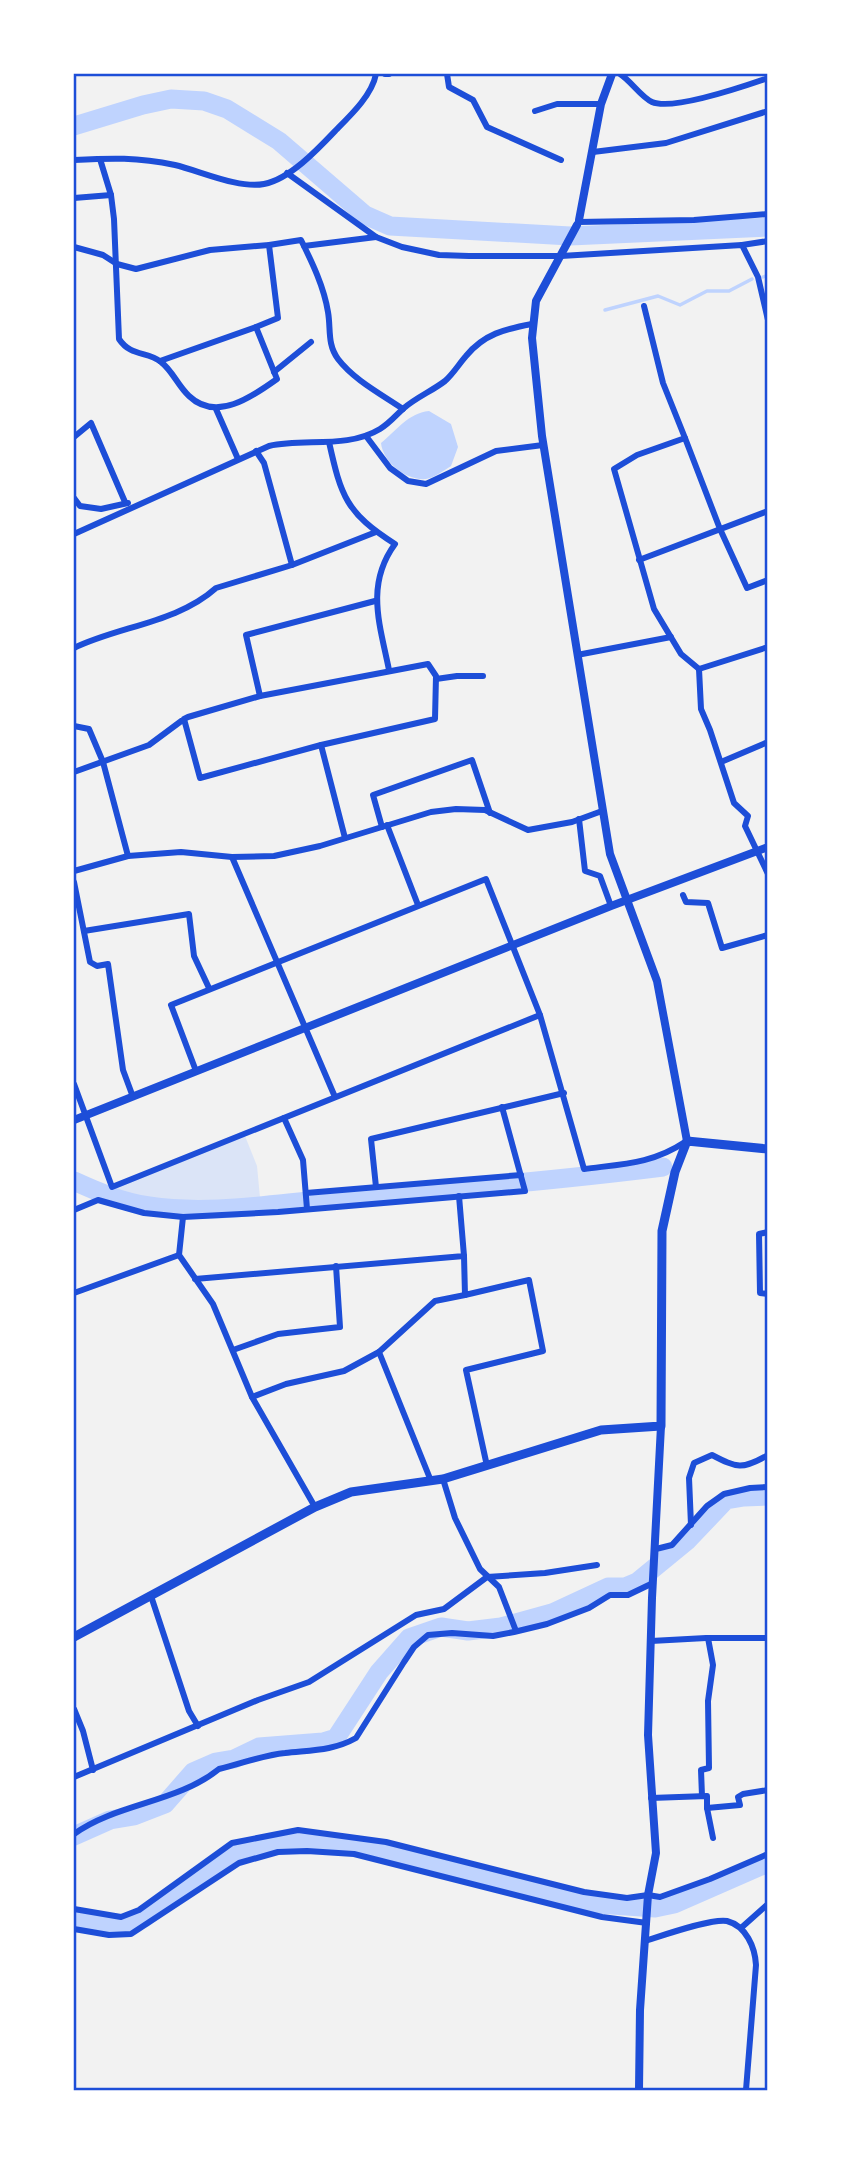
<svg xmlns="http://www.w3.org/2000/svg" width="841" height="2164" font-family="'Varela Round',sans-serif">
	<style>
		.green { fill: #dbe4f7 }
		.water { fill: #bfd3fe }
		.lines { fill: none; stroke-linecap: round; stroke-linejoin: round }
		.stream { stroke: #bfd3fe; stroke-width: 3.5 }
		.river { stroke: #bfd3fe; stroke-width: 19 }
		.minor { stroke: #1d4ed8; stroke-width: 6 }
		.tertiary { stroke: #1d4ed8; stroke-width: 8 }
		.secondary { stroke: #1d4ed8; stroke-width: 9 }
		.neatline { fill: none; stroke: #1d4ed8; stroke-width: 2.5 }
	</style>
	<rect width="100%" height="100%" fill="#f2f2f2"/>
	<path class="green" d="M245,1136L257,1166L260,1198L206,1202L156,1200L110,1190Z"/>
	<path class="water" d="M429,411L451,424L458,447L451,466C443,471 434,478 426,479C406,481 383,462 381,443C396,431 408,413 429,411Z"/>
	<g class="lines">
		<g class="stream">
			<path d="M763,277L768,275"/>
			<path d="M605,310L658,296L680,305L707,291H729L752,279"/>
		</g>
		<g class="river">
			<path d="M74,126L143,105L171,99L204,101L227,109L279,141L365,215L390,226L570,236L768,227"/>
			<path d="M74,1181C98,1192 122,1202 149,1206C208,1215 270,1204 329,1199C441,1190 552,1181 663,1167"/>
			<path d="M74,1836L110,1820L134,1816L165,1804L193,1772L216,1762L234,1759L259,1747L323,1742L336,1738L379,1672L409,1638L441,1627L468,1631L501,1627L552,1613L608,1587H625L637,1582L687,1541L726,1500L744,1497L768,1496"/>
			<path d="M74,1916L111,1927L144,1918L195,1878L245,1848L286,1842L357,1845L490,1880L531,1888L584,1903L655,1908L674,1904L768,1863"/>
		</g>
		<g class="minor">
			<path d="M385,74H389"/>
			<path d="M447,74L449,87L473,100L487,127L561,160"/>
			<path d="M620,74C631,81 641,97 652,102C673,111 745,86 768,78"/>
			<path d="M535,111L557,104H601"/>
			<path d="M593,152L666,143L768,111"/>
			<path d="M100,159L111,195L114,219L119,339C131,357 147,351 161,362C172,370 178,386 189,396C216,422 252,397 277,379L256,327L278,318L269,245"/>
			<path d="M74,160C111,158 137,157 175,165C200,171 239,189 264,184C290,179 318,149 336,130C351,115 372,95 376,74"/>
			<path d="M287,173L376,237L304,246"/>
			<path d="M74,198L111,195"/>
			<path d="M578,222L694,220L768,214"/>
			<path d="M376,237L402,247L439,255L469,256H561L742,245L758,277L768,320"/>
			<path d="M742,245L768,241"/>
			<path d="M74,247L103,255L117,264L136,269L210,250L269,245L301,240C312,262 324,287 328,312C331,329 327,344 338,359C354,380 381,394 403,409"/>
			<path d="M644,306L663,383L685,438L637,455L614,469L654,609L681,654L699,669"/>
			<path d="M160,361L256,327"/>
			<path d="M274,372L311,342"/>
			<path d="M216,409L238,459"/>
			<path d="M366,436L390,468L408,481L426,484L496,451L543,445"/>
			<path d="M74,437L91,423L125,502"/>
			<path d="M685,438L720,529L747,588L768,580"/>
			<path d="M329,442C341,496 346,513 395,544C365,585 380,625 389,670"/>
			<path d="M256,451L264,463L292,565L376,532"/>
			<path d="M74,498L80,506L101,509L128,503"/>
			<path d="M74,534L269,446C305,438 347,449 380,429C390,423 396,415 404,408C417,397 432,391 445,381C453,374 459,364 466,356C484,334 505,329 532,324"/>
			<path d="M639,560L768,511"/>
			<path d="M74,648C119,626 177,623 216,588L292,565"/>
			<path d="M577,655L671,637"/>
			<path d="M699,669L701,709L710,730L734,803L748,816L745,826L768,874"/>
			<path d="M699,669L768,647"/>
			<path d="M436,679L457,676H483"/>
			<path d="M260,696L246,635L375,601"/>
			<path d="M74,726L89,729L103,762L128,856"/>
			<path d="M321,745L345,838"/>
			<path d="M721,762L768,742"/>
			<path d="M74,772L149,745L184,719L188,717L260,696L428,664L436,676L435,719L321,745L200,778L184,719"/>
			<path d="M579,819L585,871L600,876L611,906"/>
			<path d="M387,825L418,905"/>
			<path d="M382,827L373,795L472,760L490,813"/>
			<path d="M232,857L335,1097"/>
			<path d="M74,871L128,856L181,852L232,857L274,856L320,846L431,812L456,809L485,810L528,830L572,822L602,811"/>
			<path d="M74,882L90,962L97,966L108,964L123,1070L133,1097"/>
			<path d="M683,895L686,902L708,903L722,948L768,935"/>
			<path d="M84,931L189,914L194,956L209,988"/>
			<path d="M196,1071L171,1005L486,879L540,1015L584,1169C622,1164 652,1164 685,1142"/>
			<path d="M74,1084L112,1187L540,1015"/>
			<path d="M284,1118L303,1160L307,1209"/>
			<path d="M376,1187L371,1139L564,1093"/>
			<path d="M306,1193L521,1175"/>
			<path d="M74,1210L98,1200L144,1213L183,1217L278,1212L525,1191L502,1107"/>
			<path d="M183,1217L179,1255L213,1304L252,1397L315,1507"/>
			<path d="M768,1232L759,1234L760,1293L768,1294"/>
			<path d="M464,1256L465,1295L529,1280L543,1351L466,1370L487,1466"/>
			<path d="M195,1279L464,1256L459,1196"/>
			<path d="M74,1293L179,1255"/>
			<path d="M233,1350L278,1334L340,1327L336,1266"/>
			<path d="M252,1397L286,1384L344,1371L379,1352"/>
			<path d="M443,1479L455,1518L480,1569L499,1587L516,1631"/>
			<path d="M431,1481L379,1352L435,1301L465,1295"/>
			<path d="M691,1525L689,1478L694,1463L712,1455C737,1468 742,1470 768,1455"/>
			<path d="M656,1549L672,1545L707,1506L724,1494L750,1488L768,1487"/>
			<path d="M151,1596L189,1711L198,1726"/>
			<path d="M651,1641L706,1638H768"/>
			<path d="M74,1709L83,1731L93,1770"/>
			<path d="M74,1777L258,1700L309,1682L416,1615L444,1609L487,1577L545,1573L597,1565"/>
			<path d="M702,1796L701,1770L709,1768L708,1701L713,1665L708,1638"/>
			<path d="M651,1798L707,1796V1808L740,1805L738,1797L743,1794L768,1790"/>
			<path d="M707,1808L713,1838"/>
			<path d="M74,1834C117,1803 177,1803 219,1769C241,1764 263,1755 285,1753C311,1750 333,1751 356,1738L404,1662L414,1647L428,1635L452,1633L493,1636L514,1632L547,1624L589,1608L610,1595H628L653,1583"/>
			<path d="M74,1909L121,1917L139,1910L232,1843L298,1830L386,1842L584,1892L627,1898L648,1895L660,1897L710,1879L768,1854"/>
			<path d="M741,1928L768,1904"/>
			<path d="M74,1929L109,1935L131,1934L239,1863L278,1852L307,1851L354,1854L602,1917L647,1923"/>
			<path d="M645,1941C661,1936 712,1918 727,1921C746,1926 755,1947 756,1965L746,2090"/>
		</g>
		<g class="tertiary">
			<path d="M579,220L601,104L612,74"/>
			<path d="M577,225L536,301L532,338L542,436L610,854L657,981L687,1141"/>
			<path d="M74,1120L611,906L768,847"/>
			<path d="M639,2090L640,2010L648,1895L656,1853L648,1735L652,1598L661,1426"/>
		</g>
		<path class="secondary" d="M74,1637L315,1507L351,1492L443,1479L601,1430L661,1426L662,1231L675,1172L687,1141L768,1149"/>
	</g>
	<rect width="841" height="2164" fill="none" stroke="#ffffff" stroke-width="150"/>
	<rect x="75" y="75" width="691" height="2014" class="neatline"/>
</svg>
